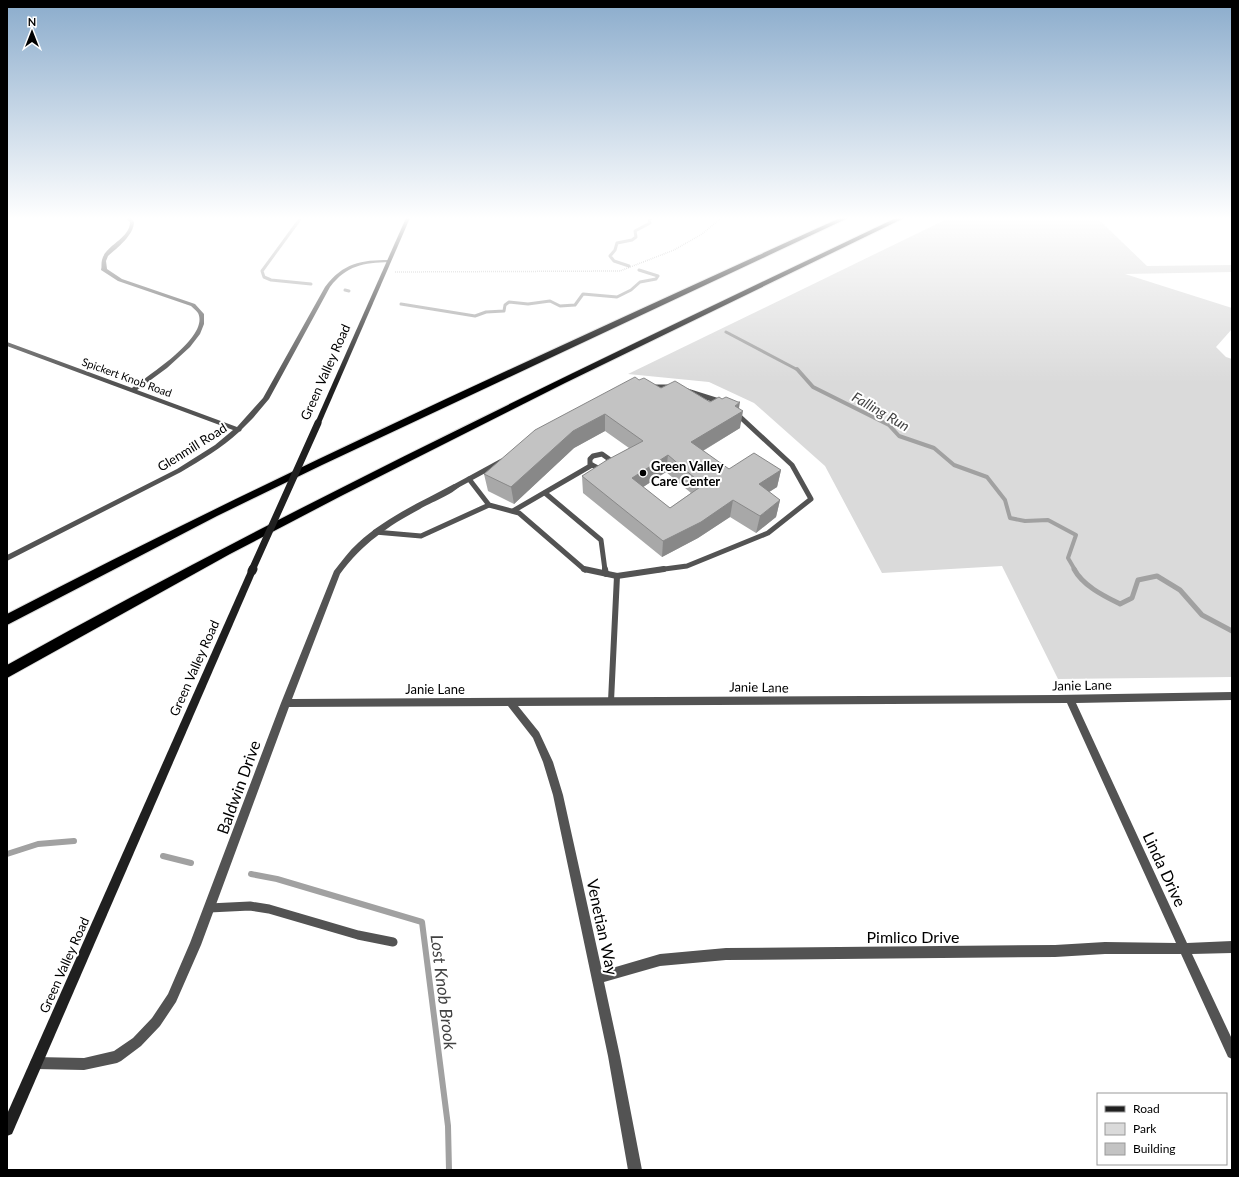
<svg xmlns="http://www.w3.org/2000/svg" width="1239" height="1177" font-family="Lato,sans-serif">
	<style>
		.green { fill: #dadada }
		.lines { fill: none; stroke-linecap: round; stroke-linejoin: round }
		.stream-far3 { stroke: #a1a1a1; stroke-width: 3 }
		.stream-far2 { stroke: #a1a1a1; stroke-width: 4 }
		.stream-far1 { stroke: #a1a1a1; stroke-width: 5 }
		.stream { stroke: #a1a1a1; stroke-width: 6 }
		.highway-casing { stroke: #dbdbdb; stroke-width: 2 }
		.path { stroke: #757575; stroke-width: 1.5; stroke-dasharray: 0.5 1.5; stroke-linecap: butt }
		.lane-far2 { stroke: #535353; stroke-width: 5 }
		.lane-far1 { stroke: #535353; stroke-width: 6 }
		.lane { stroke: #535353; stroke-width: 9 }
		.street { fill: #535353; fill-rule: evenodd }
		.secondary { fill: #202020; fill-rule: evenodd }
		.highway { fill: #000; fill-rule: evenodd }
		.secondary-bridge-far1 { stroke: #202020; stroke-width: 7 }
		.secondary-bridge { stroke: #202020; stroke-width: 9 }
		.wall { fill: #a8a8a8; fill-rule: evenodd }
		.shaded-wall { fill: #888 }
		.building { fill: #c3c3c3; stroke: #888; fill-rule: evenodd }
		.poi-dot { fill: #000; stroke: #fff; stroke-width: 1.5 }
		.labels { text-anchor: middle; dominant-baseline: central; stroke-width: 4; stroke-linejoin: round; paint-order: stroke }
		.far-street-label { font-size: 11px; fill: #000; stroke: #fff }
		.street-label { font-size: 13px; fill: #000; stroke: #fff }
		.poi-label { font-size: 13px; font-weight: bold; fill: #000; stroke: #fff; text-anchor: start }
		.water-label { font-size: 14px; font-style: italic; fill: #424242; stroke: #fff }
		.near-street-label { font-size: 16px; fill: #000; stroke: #fff }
		.near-water-label { font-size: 17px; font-style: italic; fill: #424242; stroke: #fff }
	</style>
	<rect width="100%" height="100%" fill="#fff"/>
	<path class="green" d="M949,218H1097L1147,266L1232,265V272L1125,274L1232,308V329L1216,347L1226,357L1232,359V677L1058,679L1002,566L882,573L825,466L754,403L709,382L628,374Z"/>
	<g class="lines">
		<g class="stream-far3">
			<path d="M300,219L262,271L264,277L271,280L311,284"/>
			<path d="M629,266L614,261L610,256L615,250L617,243L632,240L636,237L635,231L650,223L649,219L653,218"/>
			<path d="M345,290L349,291"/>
			<path d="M401,304L475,316L486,312L504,311L505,305L509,302L528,304L550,301L560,306L575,305L583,294L617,297L631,290L640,282L656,279L658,276L639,270"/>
			<path d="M726,332L798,370"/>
		</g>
		<path class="stream-far2" d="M797,369L813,387L889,425L899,436L934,448L954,465L987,477L1005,500L1010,518L1025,521L1048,520L1076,535L1068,558L1075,570"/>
		<path class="stream-far1" d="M1074,569C1083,586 1104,596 1120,604L1132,598L1138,580L1157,576L1180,590L1202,615L1232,631"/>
		<g class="stream">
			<path d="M7,854L38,844L74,841"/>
			<path d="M163,856L191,863"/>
			<path d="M251,874L277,879L422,922L448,1126L449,1170"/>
		</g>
		<defs>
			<g id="highway">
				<path d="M840,218H848L322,465L217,516L7,625V614C280,472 560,346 840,218Z"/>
				<path d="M896,218H904L565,383L341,496L230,554L7,678V665C297,503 597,361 896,218Z"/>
			</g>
		</defs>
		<use href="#highway" class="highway-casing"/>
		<path class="path" d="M395,272L620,271L674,250L702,234L721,218"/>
		<g class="lane-far2">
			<path d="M652,387H673"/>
			<path d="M687,391L722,402"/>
			<path d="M602,454L609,459L607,465L598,468L590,464V459L593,456Z"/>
			<path d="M469,479L502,461"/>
			<path d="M456,486L469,479L489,505L519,513L585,570"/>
			<path d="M545,493L601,540L605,570"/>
			<path d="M513,511L592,465"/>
			<path d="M375,532L421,536L489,505"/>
			<path d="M657,570L687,566L768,533L811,499L792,465L737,414"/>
		</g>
		<g class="lane-far1">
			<path d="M584,569L617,576L664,569"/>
			<path d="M605,569L606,574"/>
			<path d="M611,701L617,576"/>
		</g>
		<path class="lane" d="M209,908L250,906L269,909L358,935L393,942"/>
		<g class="street">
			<path d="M126,218H130L134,222C134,235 117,248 108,256L106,261L107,269L122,279L195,304L204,314V324L200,334L190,347L167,368L137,390L237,427L263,398L325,287C343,263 361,260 389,260L391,261L389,262C363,263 347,265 330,287L269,399L253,418L242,429L241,431L239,432C222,448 201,460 181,472L7,561V555L177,469L215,445L233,430L7,346V342L132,388C147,376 210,337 198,313C196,310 193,308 191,306L118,281L101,270C102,267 101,263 102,260C105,245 130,239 130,222Z"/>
			<path d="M454,484H458L460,486C453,494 430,503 420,509C388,526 362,544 340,574L292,699L1056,695L1232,692V700L1076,703L1187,943L1232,941V953L1192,954L1232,1039V1059L1228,1057L1181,954H1105L1055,957L726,960L660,966L604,982L620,1056L642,1170H628L608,1056L553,795L543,762L533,738L508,706L289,707L201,945L176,1002L160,1026L141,1046L121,1061L117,1063L84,1070L36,1069L32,1067L30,1063L32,1059L36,1057L84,1058L114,1051L133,1038L152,1018L168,994L190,943L281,703L334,571C342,561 349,551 358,543C386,517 421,502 454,484ZM1067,703L1176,943L1105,942L1055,945L726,948L660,954L602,971L563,795L553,762L539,732L518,706Z"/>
		</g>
		<g class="secondary">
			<path d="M406,218H410L321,423L318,425L316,424L315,423Z"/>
			<path d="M252,568L256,571L12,1134L7,1136V1114L248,571Z"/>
		</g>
		<use href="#highway" class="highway"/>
		<path class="secondary-bridge-far1" d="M252,570L318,423"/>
		<path class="secondary-bridge" d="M252,571L253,569"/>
	</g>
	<path class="wall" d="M639,380L661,388L710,402L740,428L703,451L729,469L781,470L777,487L769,492L780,500L776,517L756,533L730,517L698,538L662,557L583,493L582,476L629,448L605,431L574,448L514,504L488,491L484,474ZM666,472L691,493L670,508L643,487Z"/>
	<g class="shaded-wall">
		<path d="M740,402L738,414L743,411L740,428L689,459L691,442Z"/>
		<path d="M605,414V431L574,448L514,504L511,487L573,431Z"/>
		<path d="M668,455L666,472L631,495L632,478Z"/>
		<path d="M781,470L777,487L755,501L759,484Z"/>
		<path d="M733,500L730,517L698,538L662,557L663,541Z"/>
		<path d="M780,500L776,517L756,533L760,516Z"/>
	</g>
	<path class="building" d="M635,377L639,380L644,378L661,388L675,381L710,402L719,397L722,399L726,397L738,402H740L735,406L743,411L691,442L729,469L754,453L781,470L759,484L780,500L760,516L733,500L701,522L663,541L582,476L607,460L643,441L605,414L573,431L511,487L484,474L535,430ZM668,455L703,485L670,508L632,478Z"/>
	<linearGradient id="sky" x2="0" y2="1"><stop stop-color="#8baccc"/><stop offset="0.57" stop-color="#fff"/><stop offset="1" stop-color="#fff" stop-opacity="0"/></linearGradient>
	<rect width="1239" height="383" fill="url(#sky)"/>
	<circle class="poi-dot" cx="643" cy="473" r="4"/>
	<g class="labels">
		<g class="far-street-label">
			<text transform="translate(127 377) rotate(20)">Spickert Knob Road</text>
		</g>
		<g class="street-label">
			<text transform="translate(325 372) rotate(-66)">Green Valley Road</text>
			<text transform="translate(192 447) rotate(-32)">Glenmill Road</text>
			<text transform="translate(194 668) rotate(-66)">Green Valley Road</text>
			<text transform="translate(1082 685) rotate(-1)">Janie Lane</text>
			<text transform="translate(759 687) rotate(1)">Janie Lane</text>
			<text x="435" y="689">Janie Lane</text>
			<text transform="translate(64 965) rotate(-66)">Green Valley Road</text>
		</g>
		<g class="poi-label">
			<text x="651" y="466">Green Valley<tspan x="651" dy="15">Care Center</tspan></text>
		</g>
		<g class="water-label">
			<text transform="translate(881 411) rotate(30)">Falling Run</text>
		</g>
		<g class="near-street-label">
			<text transform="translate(238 787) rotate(-70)">Baldwin Drive</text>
			<text transform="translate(1165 869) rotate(65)">Linda Drive</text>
			<text transform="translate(603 927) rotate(78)">Venetian Way</text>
			<text x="913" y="936">Pimlico Drive</text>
		</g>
		<g class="near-water-label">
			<text transform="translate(444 992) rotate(83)">Lost Knob Brook</text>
		</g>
	</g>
	<rect width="1239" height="1177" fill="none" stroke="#000000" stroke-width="16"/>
	<rect x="1097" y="1093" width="130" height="72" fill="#ffffff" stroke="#999999"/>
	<rect x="1105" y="1106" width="20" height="6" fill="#202020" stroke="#999999"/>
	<text x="1133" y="1113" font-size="12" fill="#000000">Road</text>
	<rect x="1105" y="1123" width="20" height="12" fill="#dadada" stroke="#999999"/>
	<text x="1133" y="1133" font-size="12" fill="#000000">Park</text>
	<rect x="1105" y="1143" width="20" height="12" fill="#c3c3c3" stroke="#999999"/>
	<text x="1133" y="1153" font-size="12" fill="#000000">Building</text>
	<g transform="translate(32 32)" stroke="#ffffff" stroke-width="3" paint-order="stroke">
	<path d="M0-3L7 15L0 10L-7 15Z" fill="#000000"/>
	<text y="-6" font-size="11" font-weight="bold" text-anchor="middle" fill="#000000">N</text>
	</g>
</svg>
